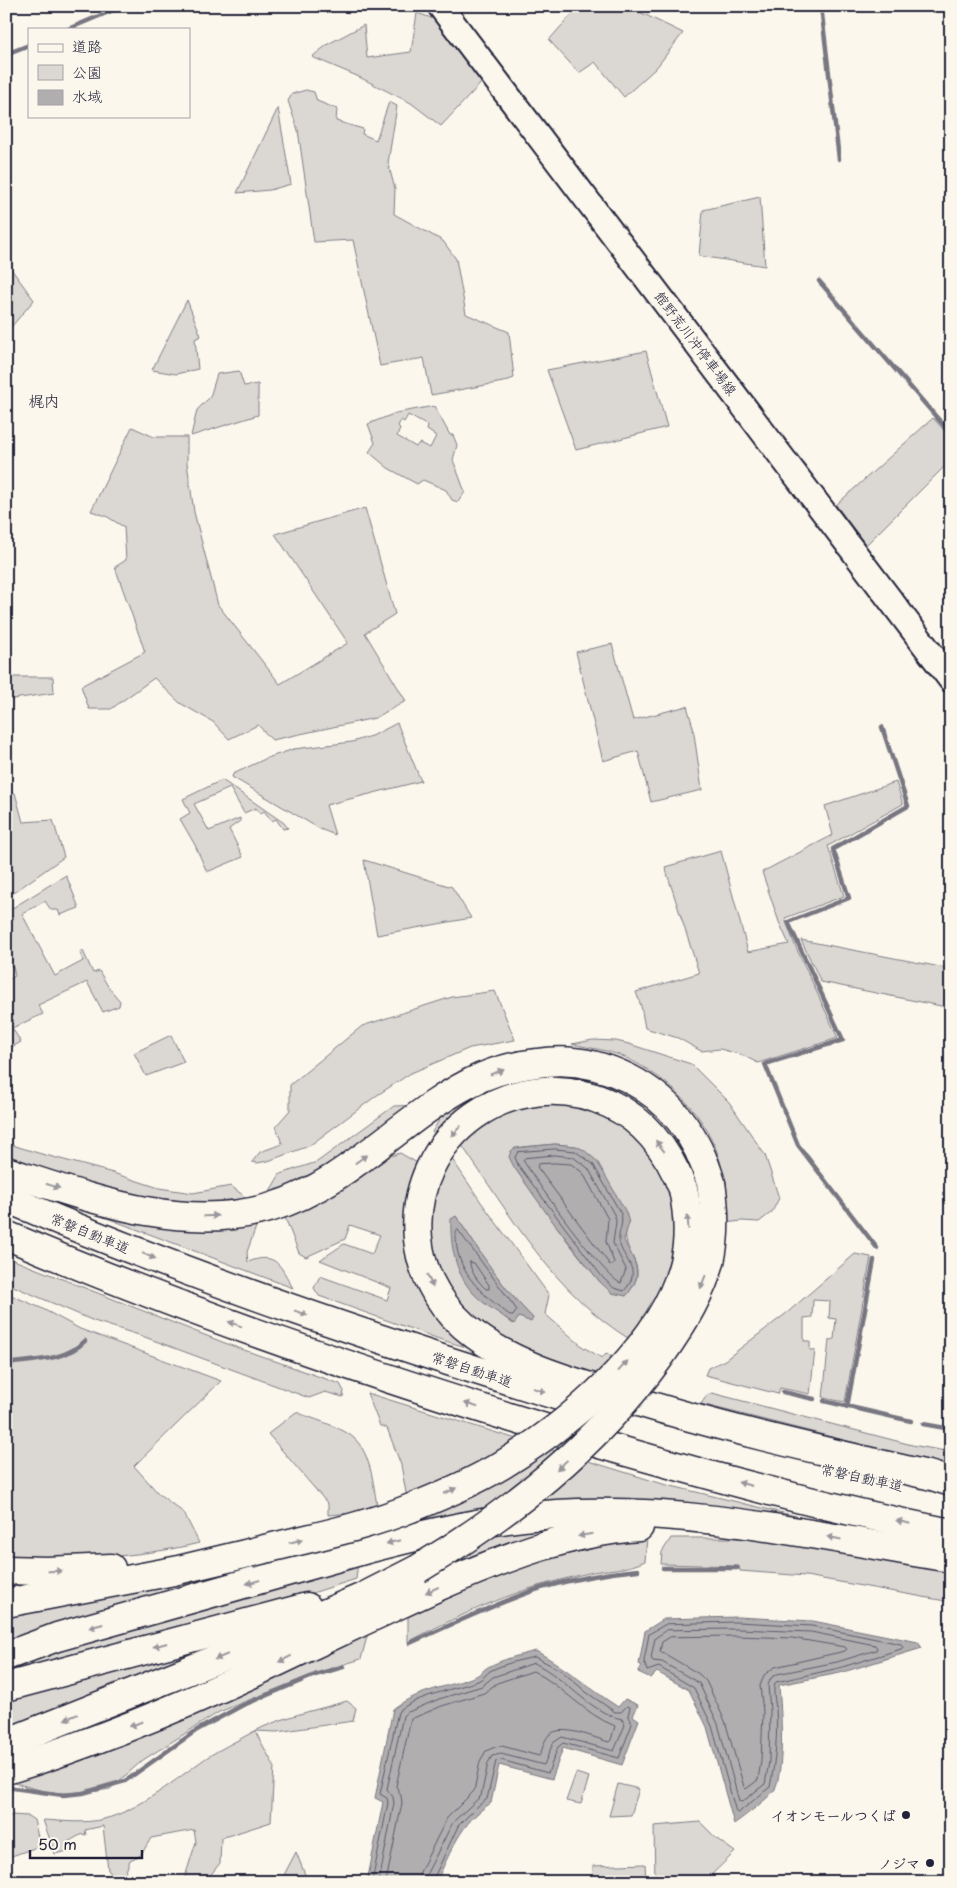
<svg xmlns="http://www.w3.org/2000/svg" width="957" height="1888" font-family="'Playpen Sans','Klee One',sans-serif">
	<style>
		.green { fill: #dbd8d3; stroke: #7e7d87; fill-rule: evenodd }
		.water { fill: #b1aeb0; stroke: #787681 }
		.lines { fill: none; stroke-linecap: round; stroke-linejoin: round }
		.shore { stroke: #5b5a6a; stroke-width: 1 }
		.stream { stroke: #787681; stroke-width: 4.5 }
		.secondary-casing { stroke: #22223b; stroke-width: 28 }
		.motorway-casing { stroke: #22223b; stroke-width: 31 }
		.secondary { stroke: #fbf7ec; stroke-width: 24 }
		.motorway { stroke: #fbf7ec; stroke-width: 28 }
		.motorway-bridge-casing { stroke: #22223b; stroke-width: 31; stroke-linecap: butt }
		.motorway-bridge { stroke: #fbf7ec; stroke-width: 28 }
		.oneway { fill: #99979c }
		.poi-dot { fill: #22223b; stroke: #fbf7ec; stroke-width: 2 }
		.labels { text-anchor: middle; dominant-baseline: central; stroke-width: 4; stroke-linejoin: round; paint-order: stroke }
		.street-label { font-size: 14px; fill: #22223b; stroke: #fbf7ec }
		.poi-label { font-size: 14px; font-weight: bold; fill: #22223b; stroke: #fbf7ec; text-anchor: end }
		.quarter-label { font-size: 16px; fill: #22223b; stroke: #fbf7ec }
	</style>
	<rect width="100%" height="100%" fill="#fbf7ec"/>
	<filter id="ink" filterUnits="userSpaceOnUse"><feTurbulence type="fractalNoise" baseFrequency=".02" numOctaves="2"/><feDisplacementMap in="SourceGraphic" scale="10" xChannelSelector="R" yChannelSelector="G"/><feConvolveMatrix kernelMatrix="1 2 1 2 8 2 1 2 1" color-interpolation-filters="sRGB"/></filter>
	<g filter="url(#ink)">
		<g class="green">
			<path d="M579,6H627L683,33L656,68L624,97L595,62L579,73L549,40Z"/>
			<path d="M417,13L440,21L484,80L441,126L411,103L357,76L312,57L328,44L364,25L367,58L411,52Z"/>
			<path d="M306,90L314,92L317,101L337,109L336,121L363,129L362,134L376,140L389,102L397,106L388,163L395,189L394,214L443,241L456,259L466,314L509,332L514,378L503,382L431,395L424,358L380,366L353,240L314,242L298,130L288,101L292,94Z"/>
			<path d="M278,108L291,184L270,190L237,193Z"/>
			<path d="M760,197L765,266L699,256L703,210Z"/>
			<path d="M6,262L34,300L6,333Z"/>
			<path d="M187,300L201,336L195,339L198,369L176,374L152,370Z"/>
			<path d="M646,351L667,427L576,450L547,370Z"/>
			<path d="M239,371L244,386L258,384V415L191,436L197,410L210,397L217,374Z"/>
			<path d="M434,406L450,435H453L457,445L453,460L465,492L458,502L452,500L446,490L423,480L417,484L388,468L369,452L375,443L368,424L396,413ZM408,415L428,426L427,430L436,436L430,448L419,443L416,447L397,436L400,428L398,426L401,420L404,422Z"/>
			<path d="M933,418L951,438V460L866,545L836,505Z"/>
			<path d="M132,427L154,437H187V463L194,512L218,605L280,684L348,643L275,534L365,508L395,614L365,633L406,701L375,718L272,740L258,725L229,739L213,722L180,703L154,678L111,709H89L81,686L145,652L115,567L126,560L124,527L106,516L91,511Z"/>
			<path d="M612,644L633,720L687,706L693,727L702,790L651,802L638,751L603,761L576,652Z"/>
			<path d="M6,677H53L54,693L6,700Z"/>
			<path d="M397,723L421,781L326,805L335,835L320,829L232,777L233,774L267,758L294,749L352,742L374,735Z"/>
			<path d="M222,780L284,823L288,828L283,829L276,819L272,821L264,811L260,814L256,808L244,813L230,788L194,804L209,831L240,818V821L229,829L243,857L207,872L195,845L180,819L190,813L183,799Z"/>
			<path d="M896,782L903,804L828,846L844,896L785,918L794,943L838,1038L758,1063L742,1055L720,1049L701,1051L678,1038L645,1028L641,1006L636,992L699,973L665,867L721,851L748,952L789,944L779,922L762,872L833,835L825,806Z"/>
			<path d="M15,793L23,822L53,820L64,857L6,898V794Z"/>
			<path d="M364,860L452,887L471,918L377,935Z"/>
			<path d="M66,875L79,908L60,915L58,910H51L45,901L22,914L55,976L83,961L80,951H83L93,973L99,971L109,988L120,1001L119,1006L103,1012L87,982L38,1005L43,1014L12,1028L21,1042L6,1050V981L15,976L13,967L6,964V912Z"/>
			<path d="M801,940L951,969V1008L821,982Z"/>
			<path d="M495,991L515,1040L470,1048L411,1073L376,1096L309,1146L268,1161L257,1163L252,1162L260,1152L282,1144L276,1126L290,1110V1085L362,1026L452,997Z"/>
			<path d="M171,1035L184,1062L146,1076L134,1053Z"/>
			<path d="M593,1040L616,1041L629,1044L691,1064L729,1102L765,1155L779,1198L772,1212L759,1222L742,1221L724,1223C724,1203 725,1181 720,1161C707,1115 668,1077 624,1057C608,1050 589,1048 572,1044Z"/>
			<path d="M493,1091L437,1138L432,1132L444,1112L467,1101Z"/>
			<path d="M548,1101L589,1107L648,1142L674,1193L677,1243L666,1286L631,1340C554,1293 511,1216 461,1144L470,1132L506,1110ZM555,1144L576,1146L626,1229C622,1258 653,1264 626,1296L600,1282L568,1242L514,1167L522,1147Z"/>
			<path d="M418,1105L350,1156L274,1196L270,1191L280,1174L317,1162L394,1106Z"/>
			<path d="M6,1143L38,1153L113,1173L159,1188L193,1193L231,1186L244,1196L248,1203L170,1204L111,1192L6,1159Z"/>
			<path d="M400,1153L426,1168L414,1235L493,1355L442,1340L319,1296L314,1288L320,1276L387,1300L391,1288L320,1260L344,1244L372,1254L380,1235L350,1225L345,1239L306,1257L299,1253L282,1210L369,1163Z"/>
			<path d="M450,1156L481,1202L549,1295L545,1314L583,1347L602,1358L607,1353L614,1359L598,1376L545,1356L489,1330L451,1296L435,1264L429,1240L434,1186ZM456,1216C480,1252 502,1288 533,1318L530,1321L519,1317L513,1324L473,1292L459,1271Z"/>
			<path d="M65,1197L257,1224L247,1252L248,1262C277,1251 280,1266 293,1288L104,1217Z"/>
			<path d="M855,1254L871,1257L845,1402L823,1398L829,1340L834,1339L836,1319L829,1318L830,1301L813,1300L812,1317L804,1318V1341H810V1350H815L810,1394L780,1388L778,1394L705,1375L708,1368L725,1360L788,1312Z"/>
			<path d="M6,1257L230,1345L340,1384L344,1391L343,1397L325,1392L309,1398L142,1336L94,1321L6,1283Z"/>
			<path d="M6,1293L41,1308L80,1329L221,1381L134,1466L159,1494L184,1513L199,1543C139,1558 68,1560 6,1561Z"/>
			<path d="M367,1393L663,1484L874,1535L814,1528L412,1526L401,1465L387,1428L380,1426Z"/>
			<path d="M712,1393L912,1445L951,1452V1467L701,1404L707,1395Z"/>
			<path d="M296,1412C313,1419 332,1424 347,1433C372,1447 373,1486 378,1511L328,1515V1504L268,1434Z"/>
			<path d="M602,1523L408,1586L496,1532Z"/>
			<path d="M370,1533L284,1560L237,1570L6,1642V1613Z"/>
			<path d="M647,1538L645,1561C629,1569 611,1569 593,1572C575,1576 556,1581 538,1586C493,1600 449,1620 408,1642V1617C454,1596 501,1573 550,1559C582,1550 615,1544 647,1538Z"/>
			<path d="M671,1538H741L801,1546L951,1571V1602L806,1576L740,1571L739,1566L661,1564L662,1552Z"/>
			<path d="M358,1561L356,1579L278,1604L6,1678V1665Z"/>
			<path d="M263,1627L6,1736V1701L109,1673Z"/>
			<path d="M368,1633L361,1659L319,1672L219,1712L143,1760L110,1789L80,1794L47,1792L11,1782L91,1757L205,1709Z"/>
			<path d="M347,1701L356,1708L353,1721L277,1732L255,1731L274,1766L271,1822L221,1838L220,1863L205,1882H187L184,1880L196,1842L194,1830L151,1838L141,1855L130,1860L125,1874L113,1876L108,1870L103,1826L85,1830L86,1835L82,1834L66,1843L68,1851L55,1854L43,1820C63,1821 85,1824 104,1819C140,1810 176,1779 206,1758C220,1749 237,1741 253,1732C281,1717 316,1710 347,1701Z"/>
			<path d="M576,1773L589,1777L581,1804L566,1801Z"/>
			<path d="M618,1784L639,1789L631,1815L609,1816Z"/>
			<path d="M11,1815L28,1816L34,1820L40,1846L6,1858V1823Z"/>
			<path d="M700,1822L717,1839L735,1852L704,1882H655L654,1826Z"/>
			<path d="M296,1852L308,1882H283L285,1873Z"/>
			<path d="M645,1864L646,1882H592L593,1866Z"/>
		</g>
		<g class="water">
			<path d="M555,1144L576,1146L584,1150L597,1161L626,1212L629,1223L624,1240C635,1263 645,1274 626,1296L612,1293L600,1282L550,1218L514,1167L509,1157L511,1151L515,1148Z"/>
			<path d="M456,1216C480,1252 502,1288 533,1318L531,1322L519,1317L514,1324C501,1314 484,1305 473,1293C455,1273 450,1245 451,1219Z"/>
			<path d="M738,1617L813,1621L918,1642L922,1648L840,1673L779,1685C781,1712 785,1765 775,1789C772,1796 742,1818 734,1824L707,1727L689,1690L657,1672L651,1678L638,1672L642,1666L639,1664L645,1631L664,1619Z"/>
			<path d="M536,1651C565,1667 590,1689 618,1707L625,1699L638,1705L633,1716L639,1720L622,1765L563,1748L552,1779L499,1765L491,1803C460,1823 452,1850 436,1882H367L383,1802L375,1798L393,1709C417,1690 449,1687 476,1676C481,1674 484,1669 488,1667C503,1659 520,1655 536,1651Z"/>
		</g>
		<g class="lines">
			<g class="shore">
				<path d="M555,1149L575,1151L593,1164L621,1214C624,1225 618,1230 619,1241C622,1260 644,1269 624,1291L614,1288L603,1278L518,1165L515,1157L518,1152Z"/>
				<path d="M555,1155L573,1157L588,1168L615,1216L616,1222L613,1243L626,1269L621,1283C607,1281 534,1179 523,1160L525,1158Z"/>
				<path d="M555,1163L571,1164L583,1173L608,1219L606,1242L614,1262L613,1265H610L537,1167L539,1164Z"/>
				<path d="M458,1230L517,1310L513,1316H511C482,1294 454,1272 456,1232Z"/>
				<path d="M470,1262L474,1263L489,1285V1289H486C479,1283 469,1270 470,1262Z"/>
				<path d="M738,1622L812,1626L901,1644L903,1647L901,1649L839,1668L776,1682C772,1689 775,1700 776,1709C778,1735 775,1762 770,1787L738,1813L736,1812L712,1726L694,1688L659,1667L647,1671L644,1661L649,1634L666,1624Z"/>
				<path d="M738,1629L811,1632L875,1645L877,1648L876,1650L837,1662L777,1674L771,1678L768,1685L770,1711L769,1762L765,1784L742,1802L739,1801L718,1724L699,1683L662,1662L653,1661L651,1658L655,1638L667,1630Z"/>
				<path d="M738,1636L792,1638L845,1647L847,1649L845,1651L775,1667L764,1675L760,1686L763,1712L761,1761L758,1780L746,1789L744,1787L725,1721L706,1681L699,1674L660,1651L662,1642L670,1637Z"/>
				<path d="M372,1882L388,1803L387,1798L380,1794L398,1712C414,1696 456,1689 478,1681C483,1679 486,1674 490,1671C503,1664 520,1660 535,1657L562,1671L586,1692L615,1712H621L627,1706L630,1707L628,1716L632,1724L619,1758L563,1743L558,1747L548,1773L501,1760L496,1761L487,1799L478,1806L458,1826L432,1882"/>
				<path d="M379,1882L394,1803L393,1797L387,1789L403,1716L406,1713L439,1699L482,1686L493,1677L534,1663C565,1677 590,1713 622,1719L625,1725L614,1751L562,1737L553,1743L544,1765L501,1754L492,1756L488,1763L481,1796L453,1822L426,1875L425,1882"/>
				<path d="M386,1882L402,1803L401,1796L396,1786L411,1719L442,1706L484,1693L497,1683L533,1671C563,1686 584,1714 615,1726L611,1740L609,1742C594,1738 562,1723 549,1735C543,1741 543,1750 539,1756L502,1746L495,1747L486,1751L480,1761L474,1791L447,1818L420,1872L418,1882"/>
			</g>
			<g class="stream">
				<path d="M821,6L839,159"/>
				<path d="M68,29L123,6"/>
				<path d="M6,54L29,45"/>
				<path d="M819,281L951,434"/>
				<path d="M877,1248L798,1145L765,1064L843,1040L788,922L849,898L833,849L908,806L882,727"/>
				<path d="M6,1364C33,1360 65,1361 85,1341"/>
				<path d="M783,1392L814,1399"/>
				<path d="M824,1401L911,1421"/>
				<path d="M847,1407L874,1260"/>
				<path d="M923,1424L951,1429"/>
				<path d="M663,1568H737"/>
				<path d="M410,1643C453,1624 496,1603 541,1588C573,1579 605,1573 638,1570"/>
				<path d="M6,1787L63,1795L83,1793L125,1781L197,1730L241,1706L315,1675L343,1667"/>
			</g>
			<defs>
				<path id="secondary" d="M440,6L951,680"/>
				<g id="motorway">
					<path d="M6,1171C90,1198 183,1234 272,1207C353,1182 406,1111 482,1077C499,1070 518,1065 537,1063C568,1058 600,1064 628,1078C671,1100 698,1137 711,1183"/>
					<path d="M683,1189C669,1153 646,1121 610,1104C514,1059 408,1135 418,1239C422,1279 444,1312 475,1335C518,1367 572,1381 622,1397C724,1429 828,1452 932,1476L951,1482"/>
					<path d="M6,1198C194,1279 387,1343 581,1403"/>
					<path d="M6,1235C171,1306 341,1365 512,1418C656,1462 803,1503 951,1533"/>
					<path d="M6,1570L47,1571L111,1568"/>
					<path d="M6,1603L174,1571L249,1553"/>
					<path d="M6,1656L57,1637L367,1549C428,1533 493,1518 557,1514C689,1506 821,1537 951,1558"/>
					<path d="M6,1687L307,1607"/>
					<path d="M6,1743L242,1649L363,1597L418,1569"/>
					<path d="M6,1770C108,1739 205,1697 300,1651C346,1629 391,1608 437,1587C502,1559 567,1532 639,1527"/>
				</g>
			</defs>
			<use href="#secondary" class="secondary-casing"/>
			<use href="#motorway" class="motorway-casing"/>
			<use href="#secondary" class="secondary"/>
			<use href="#motorway" class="motorway"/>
			<defs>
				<g id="motorway-bridge">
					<path d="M249,1553C304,1539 363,1528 416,1506C446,1494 475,1481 502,1465C574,1421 677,1335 687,1245C689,1225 687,1208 683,1189"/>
					<path d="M418,1569C511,1513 594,1447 659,1358C680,1329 700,1297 710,1262C716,1236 715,1209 711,1183"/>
				</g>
			</defs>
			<use href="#motorway-bridge" class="motorway-bridge-casing"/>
			<use href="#motorway-bridge" class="motorway-bridge"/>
		</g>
		<defs><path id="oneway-solid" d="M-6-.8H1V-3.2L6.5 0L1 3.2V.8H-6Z" transform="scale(1.25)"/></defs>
		<g class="oneway">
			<use href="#oneway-solid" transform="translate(497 1072) rotate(-19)"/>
			<use href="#oneway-solid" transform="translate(456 1131) rotate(134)"/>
			<use href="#oneway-solid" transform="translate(660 1146) rotate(-128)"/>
			<use href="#oneway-solid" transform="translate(361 1159) rotate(-36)"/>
			<use href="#oneway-solid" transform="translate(53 1186) rotate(18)"/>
			<use href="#oneway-solid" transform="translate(211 1216) rotate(-2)"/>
			<use href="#oneway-solid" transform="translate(688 1222) rotate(-93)"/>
			<use href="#oneway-solid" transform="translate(149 1256) rotate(22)"/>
			<use href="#oneway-solid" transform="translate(430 1281) rotate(66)"/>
			<use href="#oneway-solid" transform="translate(703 1282) rotate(111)"/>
			<use href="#oneway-solid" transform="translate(301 1313) rotate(20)"/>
			<use href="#oneway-solid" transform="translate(235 1324) rotate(-160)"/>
			<use href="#oneway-solid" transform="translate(623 1366) rotate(-48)"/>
			<use href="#oneway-solid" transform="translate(539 1390) rotate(17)"/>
			<use href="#oneway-solid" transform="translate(471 1405) rotate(-163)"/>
			<use href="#oneway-solid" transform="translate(562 1465) rotate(137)"/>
			<use href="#oneway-solid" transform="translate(745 1484) rotate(-165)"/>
			<use href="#oneway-solid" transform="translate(450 1491) rotate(-25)"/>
			<use href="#oneway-solid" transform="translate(903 1522) rotate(-167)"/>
			<use href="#oneway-solid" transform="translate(585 1535) rotate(170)"/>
			<use href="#oneway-solid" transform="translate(834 1538) rotate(-169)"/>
			<use href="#oneway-solid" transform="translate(296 1541) rotate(-15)"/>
			<use href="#oneway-solid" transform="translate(393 1542) rotate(166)"/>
			<use href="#oneway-solid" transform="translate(55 1571) rotate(-2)"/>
			<use href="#oneway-solid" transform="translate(253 1582) rotate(164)"/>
			<use href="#oneway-solid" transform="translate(432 1590) rotate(156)"/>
			<use href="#oneway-solid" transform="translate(96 1626) rotate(165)"/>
			<use href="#oneway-solid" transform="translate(160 1645) rotate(165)"/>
			<use href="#oneway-solid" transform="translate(221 1657) rotate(158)"/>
			<use href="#oneway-solid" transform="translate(285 1659) rotate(154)"/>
			<use href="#oneway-solid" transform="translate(71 1717) rotate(158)"/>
			<use href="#oneway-solid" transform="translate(136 1724) rotate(158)"/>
		</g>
	</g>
	<g class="poi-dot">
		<circle cx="906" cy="1815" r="5"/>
		<circle cx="930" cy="1863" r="5"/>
	</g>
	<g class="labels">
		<g class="street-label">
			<text transform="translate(696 343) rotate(53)">館野荒川沖停車場線</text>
			<text transform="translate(90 1233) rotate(22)">常磐自動車道</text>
			<text transform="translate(472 1369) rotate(18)">常磐自動車道</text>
			<text transform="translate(862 1477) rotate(12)">常磐自動車道</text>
		</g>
		<g class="poi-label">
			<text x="896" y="1815">イオンモールつくば</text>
			<text x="920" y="1863">ノジマ</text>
		</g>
		<g class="quarter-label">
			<text x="44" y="400">梶内</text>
		</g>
	</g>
	<rect width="957" height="1888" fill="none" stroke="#fbf7ec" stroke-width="25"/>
	<rect x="12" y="12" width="932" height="1863" fill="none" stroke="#22223b" stroke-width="2" filter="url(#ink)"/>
	<rect x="28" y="28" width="162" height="90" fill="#fbf7ec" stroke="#a4a2a5"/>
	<rect x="38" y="44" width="25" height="8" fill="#fbf7ec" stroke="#a4a2a5"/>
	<text x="72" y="52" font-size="15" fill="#22223b">道路</text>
	<rect x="38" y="65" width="25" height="15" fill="#dbd8d3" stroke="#a4a2a5"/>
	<text x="72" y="78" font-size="15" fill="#22223b">公園</text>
	<rect x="38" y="90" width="25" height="15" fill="#b1aeb0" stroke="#a4a2a5"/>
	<text x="72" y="102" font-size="15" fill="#22223b">水域</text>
	<path d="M30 1850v8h112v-8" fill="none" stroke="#22223b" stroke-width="2.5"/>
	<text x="38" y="1850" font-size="15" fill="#22223b" stroke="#fbf7ec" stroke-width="4" paint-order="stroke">50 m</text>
</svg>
